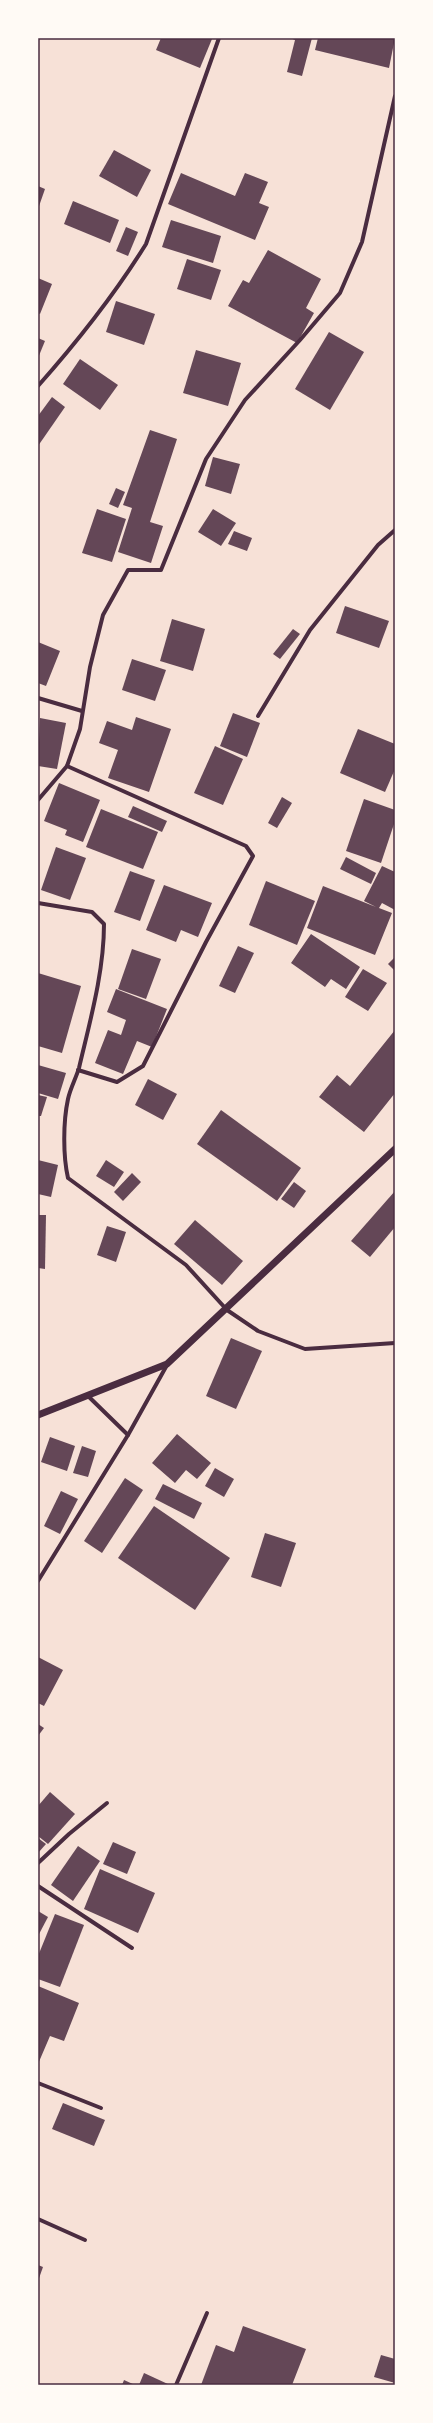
<svg xmlns="http://www.w3.org/2000/svg" width="433" height="2423" font-family="'DejaVu Sans',sans-serif">
	<style>
		.building { fill: #644757 }
		.lines { fill: none; stroke-linecap: round; stroke-linejoin: round }
		.minor { stroke: #4a2c40; stroke-width: 4 }
		.tertiary { stroke: #4a2c40; stroke-width: 7 }
		.neatline { fill: none; stroke: #4a2c40; stroke-width: 1.5 }
	</style>
	<rect width="100%" height="100%" fill="#f7e1d7"/>
	<g class="building">
		<path d="M161,38H210L212,39L200,68L156,50Z"/>
		<path d="M290,38H312L302,76L287,72L295,40Z"/>
		<path d="M318,38H395L389,68L315,50Z"/>
		<path d="M114,150L151,170L137,197L99,176Z"/>
		<path d="M181,173L235,196L245,173L268,182L259,203L269,207L255,240L168,204Z"/>
		<path d="M38,186L45,189L38,209Z"/>
		<path d="M73,201L119,220L110,243L64,224Z"/>
		<path d="M171,220L221,236L213,263L162,247Z"/>
		<path d="M126,227L138,232L128,256L116,251Z"/>
		<path d="M268,250L321,279L306,308L314,313L297,343L228,306L243,280L249,283Z"/>
		<path d="M187,259L221,270L211,300L177,289Z"/>
		<path d="M38,278L52,284L40,314L38,313Z"/>
		<path d="M116,301L155,314L144,345L106,332Z"/>
		<path d="M329,332L364,352L330,410L295,389Z"/>
		<path d="M38,338L45,341L38,358Z"/>
		<path d="M196,350L241,363L228,406L183,393Z"/>
		<path d="M80,359L118,385L100,410L63,384Z"/>
		<path d="M52,397L65,407L38,446V416Z"/>
		<path d="M150,430L177,439L150,522L163,526L151,563L118,552L132,508L123,505Z"/>
		<path d="M213,457L240,464L231,494L205,486Z"/>
		<path d="M116,488L125,492L118,508L109,504Z"/>
		<path d="M97,509L126,519L112,562L82,553Z"/>
		<path d="M213,509L236,523L221,546L198,532Z"/>
		<path d="M234,531L252,538L247,551L228,544Z"/>
		<path d="M345,606L389,621L379,648L336,633Z"/>
		<path d="M172,619L205,629L193,671L160,661Z"/>
		<path d="M293,629L300,634L280,659L273,654Z"/>
		<path d="M38,642L60,651L46,686L38,683Z"/>
		<path d="M132,659L166,670L155,701L122,690Z"/>
		<path d="M233,713L260,723L247,757L220,746Z"/>
		<path d="M136,717L171,729L149,792L108,778L118,750L99,743L107,721L132,730Z"/>
		<path d="M40,718L66,723L57,769L38,766Z"/>
		<path d="M358,729L395,744V769L385,792L340,773Z"/>
		<path d="M215,746L243,759L223,805L194,793Z"/>
		<path d="M59,783L100,800L83,842L65,835L67,830L44,821Z"/>
		<path d="M282,797L292,803L277,828L268,823Z"/>
		<path d="M364,799L395,810V821L381,863L346,851Z"/>
		<path d="M133,806L167,821L162,832L128,817Z"/>
		<path d="M101,809L158,832L143,869L86,847Z"/>
		<path d="M56,847L86,858L70,900L41,890Z"/>
		<path d="M346,857L376,873L371,884L340,869Z"/>
		<path d="M382,866L395,872V910L382,903L379,908L392,913L375,955L307,928L323,886L376,907L364,901Z"/>
		<path d="M130,871L155,880L140,921L114,912Z"/>
		<path d="M266,881L315,901L297,945L249,925Z"/>
		<path d="M164,885L212,903L198,937L181,930L176,942L146,930Z"/>
		<path d="M311,934L360,967L346,989L331,979L325,987L291,963Z"/>
		<path d="M238,946L254,953L235,993L219,986Z"/>
		<path d="M132,949L161,959L146,999L118,989Z"/>
		<path d="M395,957V971L388,964Z"/>
		<path d="M363,969L387,983L368,1011L345,997Z"/>
		<path d="M38,973L81,986L62,1053L38,1046Z"/>
		<path d="M116,989L167,1009L152,1047L137,1041L123,1074L95,1063L108,1030L121,1035L126,1020L107,1012Z"/>
		<path d="M395,1030V1093L364,1132L319,1097L337,1075L350,1086Z"/>
		<path d="M38,1065L66,1073L58,1099L38,1093Z"/>
		<path d="M148,1079L177,1094L163,1120L135,1105Z"/>
		<path d="M38,1095L47,1097L41,1116H38Z"/>
		<path d="M221,1110L301,1168L277,1201L197,1144Z"/>
		<path d="M38,1160L58,1165L51,1197L38,1194Z"/>
		<path d="M106,1160L124,1172L114,1187L96,1176Z"/>
		<path d="M132,1173L141,1182L123,1201L114,1192Z"/>
		<path d="M294,1182L306,1191L294,1208L281,1199Z"/>
		<path d="M395,1191V1227L370,1257L351,1241Z"/>
		<path d="M38,1215H46L45,1269L38,1268Z"/>
		<path d="M195,1220L243,1261L222,1285L174,1244Z"/>
		<path d="M107,1226L126,1232L116,1262L97,1255Z"/>
		<path d="M231,1338L262,1351L236,1409L206,1396Z"/>
		<path d="M177,1434L211,1463L197,1479L186,1470L175,1483L152,1463Z"/>
		<path d="M50,1437L75,1446L67,1471L41,1462Z"/>
		<path d="M82,1446L96,1451L88,1477L73,1473Z"/>
		<path d="M215,1468L234,1479L224,1497L205,1486Z"/>
		<path d="M125,1478L143,1490L102,1553L84,1541Z"/>
		<path d="M163,1484L202,1503L194,1519L155,1499Z"/>
		<path d="M61,1491L78,1499L60,1534L44,1526Z"/>
		<path d="M154,1506L230,1558L195,1610L118,1558Z"/>
		<path d="M265,1533L296,1543L281,1587L251,1577Z"/>
		<path d="M38,1657L63,1670L44,1706L38,1703Z"/>
		<path d="M38,1724L44,1728L38,1736Z"/>
		<path d="M50,1792L75,1814L48,1844L38,1836V1806Z"/>
		<path d="M38,1838L46,1844L38,1853Z"/>
		<path d="M113,1842L136,1852L127,1874L103,1864Z"/>
		<path d="M78,1846L100,1861L73,1901L51,1885Z"/>
		<path d="M100,1869L155,1893L138,1933L84,1909Z"/>
		<path d="M38,1911L48,1917L38,1936Z"/>
		<path d="M55,1914L84,1925L60,1987L38,1979V1956Z"/>
		<path d="M38,1986L79,2003L64,2041L50,2036L38,2064Z"/>
		<path d="M63,2103L105,2120L94,2146L52,2129Z"/>
		<path d="M38,2265L43,2267L38,2281Z"/>
		<path d="M243,2326L306,2349L292,2385H201L216,2345L234,2352Z"/>
		<path d="M381,2355L395,2359V2383L374,2377Z"/>
		<path d="M144,2373L170,2385H139Z"/>
		<path d="M124,2380L135,2385H122Z"/>
	</g>
	<g class="lines">
		<g class="minor">
			<path d="M38,386C77,342 115,294 146,244L219,38"/>
			<path d="M38,698L82,711"/>
			<path d="M258,716L310,630L378,545L395,530"/>
			<path d="M67,766L246,846L253,856L206,942L143,1066L117,1082L78,1070"/>
			<path d="M38,800L67,766L80,729L90,667L103,615L128,570H161L206,459L245,400L300,340L340,293L362,242L395,96"/>
			<path d="M38,903L92,912L104,924C104,972 90,1021 79,1068C76,1078 70,1089 68,1099C63,1122 63,1156 68,1178L186,1265L227,1310L258,1331L305,1349L395,1343"/>
			<path d="M88,1396L128,1435"/>
			<path d="M38,1581L128,1435L167,1365"/>
			<path d="M38,1863L69,1834L107,1803"/>
			<path d="M38,1886L132,1948"/>
			<path d="M38,2083L101,2108"/>
			<path d="M38,2219L85,2240"/>
			<path d="M176,2385L207,2313"/>
		</g>
		<path class="tertiary" d="M38,1415L167,1364L395,1149"/>
	</g>
	<rect width="433" height="2423" fill="none" stroke="#fffaf5" stroke-width="78"/>
	<rect x="39" y="39" width="355" height="2345" class="neatline"/>
</svg>
